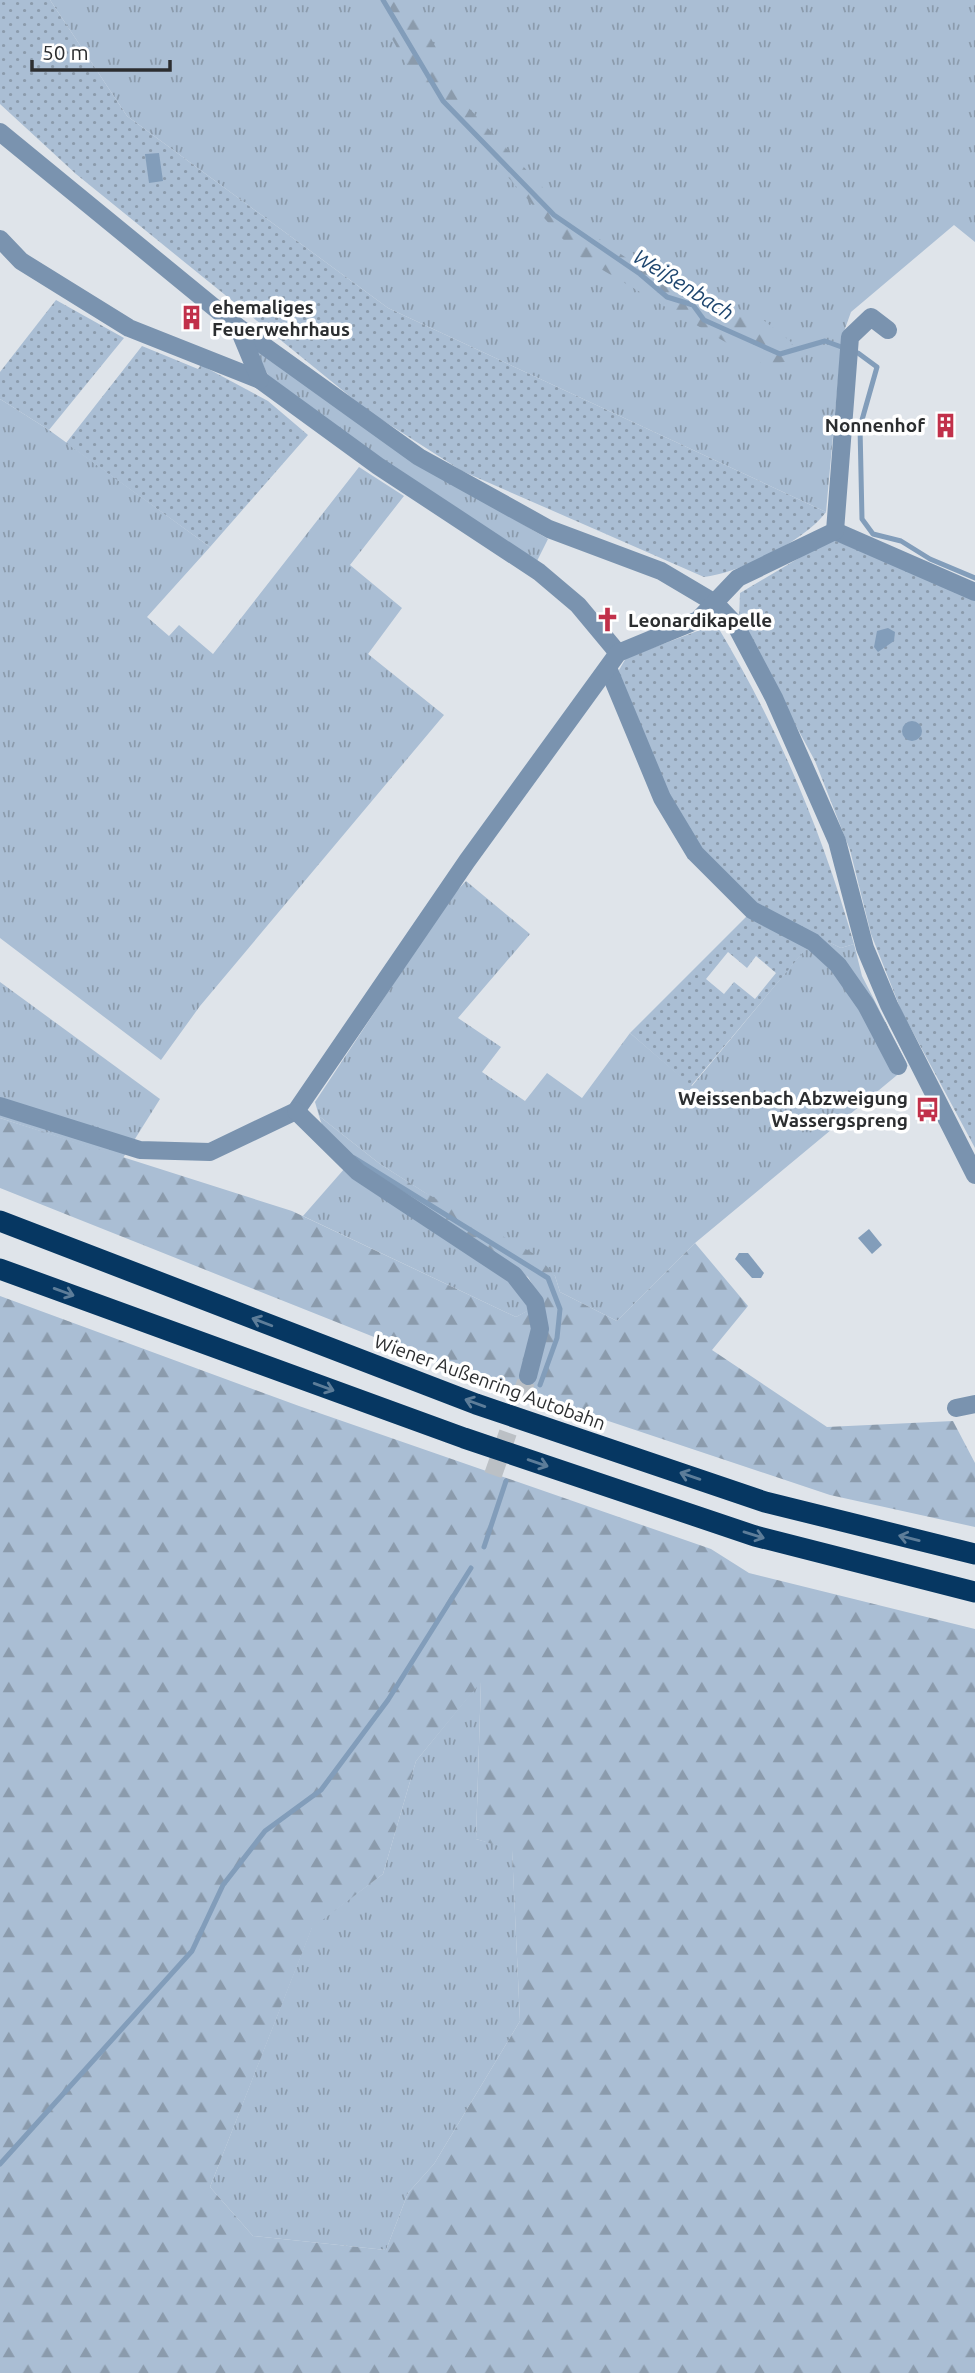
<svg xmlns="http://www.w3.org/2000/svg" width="975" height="2373" font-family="Ubuntu,sans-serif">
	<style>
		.grass { fill: url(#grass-tufts) }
		.forest { fill: url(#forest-firs); fill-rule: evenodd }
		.garden { fill: url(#garden-dots); fill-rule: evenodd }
		.water { fill: #829dba }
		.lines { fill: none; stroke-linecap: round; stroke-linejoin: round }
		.stream { stroke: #829dba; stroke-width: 5 }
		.minor-tunnel { stroke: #bbc0c5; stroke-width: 18; stroke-dasharray: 18 9; stroke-linecap: butt }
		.minor { stroke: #7a93af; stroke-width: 18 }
		.highway { stroke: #063762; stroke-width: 21 }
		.oneway { stroke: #5d7d99 }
		.labels { text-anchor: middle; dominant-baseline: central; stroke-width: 7; stroke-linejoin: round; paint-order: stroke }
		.poi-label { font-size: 19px; font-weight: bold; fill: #2c2e30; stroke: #fff; text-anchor: start }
		.street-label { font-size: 19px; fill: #2c2e30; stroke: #fff }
		.water-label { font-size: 21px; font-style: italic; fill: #1e466f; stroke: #fff }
	</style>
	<defs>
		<pattern id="grass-tufts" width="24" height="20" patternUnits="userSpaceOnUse" patternTransform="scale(1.75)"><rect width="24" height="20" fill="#aabed4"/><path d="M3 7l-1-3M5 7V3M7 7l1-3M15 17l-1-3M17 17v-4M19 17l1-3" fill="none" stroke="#8b9bac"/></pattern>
		<pattern id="forest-firs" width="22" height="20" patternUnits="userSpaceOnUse" patternTransform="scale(1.75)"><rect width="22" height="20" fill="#aabed4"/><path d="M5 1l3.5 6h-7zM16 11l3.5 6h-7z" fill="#8b9bac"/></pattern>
		<pattern id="garden-dots" width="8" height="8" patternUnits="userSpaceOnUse" patternTransform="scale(1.75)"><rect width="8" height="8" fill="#aabed4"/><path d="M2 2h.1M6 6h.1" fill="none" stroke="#8b9bac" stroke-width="1.8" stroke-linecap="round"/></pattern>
	</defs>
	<rect width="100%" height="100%" fill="#dfe4ea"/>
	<g class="grass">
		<path d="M50,0H975V242L954,225L851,312L842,337L826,512L388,308L127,116Z"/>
		<path d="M255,349L408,457L548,539L537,561L378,460L271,381Z"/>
		<path d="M0,399L49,430L210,547L147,617L169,636L179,625L213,654L359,467L404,496L350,565L402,608L368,654L444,715L200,1006L161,1060L0,938Z"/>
		<path d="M466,881L530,934L458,1018L501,1047L482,1072L525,1101L547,1073L582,1098L630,1033L692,1086L816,936L841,948L854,944L862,976L908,1066L695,1243L617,1321L560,1292L555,1276L380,1164L319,1116L315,1102L451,897Z"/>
		<path d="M0,982L160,1099L123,1158L0,1118Z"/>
		<path d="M345,1168L510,1280L533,1308L516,1317L303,1216Z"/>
		<path d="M481,1681L476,1839L512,1849L520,2021L434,2164L408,2193L386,2250L253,2236L210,2187L312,1927L383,1874L416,1761Z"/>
	</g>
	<g class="forest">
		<path d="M371,0H406L427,31L467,106L574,221L666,286L757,315L790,341L802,358L766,366L577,255L403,59Z"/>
		<path d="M319,1116L380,1164L424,1192L538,1256L555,1276L560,1292L617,1321L695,1243L748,1306L712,1350L827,1427L953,1421L975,1463V1527L830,1495L462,1372L0,1188V1118L292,1211L516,1317L543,1302L528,1277L341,1151L325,1134Z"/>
		<path d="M0,1296L299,1406L711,1549L749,1573L975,1629V2373H0ZM481,1682L476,1839L512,1850L520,2021L434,2164L408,2193L386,2250L253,2236L210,2187L312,1928L383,1874L416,1761Z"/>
	</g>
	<g class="garden">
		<path d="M0,0H50L127,116L388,308L826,512C805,541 739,573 704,577L462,471L368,411L76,174L0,104Z"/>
		<path d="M56,300L124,338L49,430L0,399V372Z"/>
		<path d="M142,346L198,369L201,365L268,401L308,435L210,547L66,443Z"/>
		<path d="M831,539L975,597V1148L901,1010L871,934L850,850L815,761L739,620L740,593Z"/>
		<path d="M716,624C777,725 822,831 854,944L841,948C816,936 776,923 755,906C683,848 654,762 620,680L619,670L626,658Z"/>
		<path d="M750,913L810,944L691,1086L630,1033ZM728,952L747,968L756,956L776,973L755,999L734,982L724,994L706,979Z"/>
	</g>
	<g class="water">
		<path d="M159,153L163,181L149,183L145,154Z"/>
		<path d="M888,628L895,632L894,641L878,652L874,647L877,631Z"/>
		<circle cx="912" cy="731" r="10"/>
		<path d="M869,1229L882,1245L872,1254L858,1238Z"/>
		<path d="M739,1253H748L764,1273L761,1278H752L735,1259Z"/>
	</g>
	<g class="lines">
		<g class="stream">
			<path d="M383,0L443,101L554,215L640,274L667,297L693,305L704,320L780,354L825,341L858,353L877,367L860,427L862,519L873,534L901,541L930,559L975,578"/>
			<path d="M354,1158L548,1278L560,1309L557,1338L540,1385"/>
			<path d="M484,1547L506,1481"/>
			<path d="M0,2164L192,1951L223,1885L265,1831L321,1790L388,1700L471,1568"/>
		</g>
		<path class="minor-tunnel" d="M493,1475L528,1376"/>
		<g class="minor">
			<path d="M0,132L238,327L419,457L549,529L661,571L715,603L735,624L774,698L837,841L865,948L889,1005L975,1175"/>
			<path d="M0,239L21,261L129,328L260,380L378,466L539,572L578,605L618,653"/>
			<path d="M238,327L260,380"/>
			<path d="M835,531L975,592"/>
			<path d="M608,668L662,798L695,853L752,910L813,942L838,965L866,1005L898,1066"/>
			<path d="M0,1106L140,1150L210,1152L296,1111L467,861L618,653L698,620L738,578L835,531L850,337L871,317L888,330"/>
			<path d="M296,1111L358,1172L514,1275L535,1302L540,1329L528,1376"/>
			<path d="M956,1408L975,1404"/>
		</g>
		<g class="highway">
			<path d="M0,1221L476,1404L765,1502L975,1554"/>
			<path d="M0,1269L464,1438L755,1536L975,1592"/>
		</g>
	</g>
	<defs><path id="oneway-shaft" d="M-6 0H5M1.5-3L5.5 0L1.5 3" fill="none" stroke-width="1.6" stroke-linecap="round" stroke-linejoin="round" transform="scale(1.75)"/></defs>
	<g class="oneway">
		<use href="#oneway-shaft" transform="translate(64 1292) rotate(20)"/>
		<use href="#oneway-shaft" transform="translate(262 1322) rotate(-159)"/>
		<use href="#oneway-shaft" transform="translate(324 1387) rotate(20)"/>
		<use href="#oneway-shaft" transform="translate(475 1403) rotate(-160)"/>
		<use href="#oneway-shaft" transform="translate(538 1463) rotate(19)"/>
		<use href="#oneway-shaft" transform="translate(690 1476) rotate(-161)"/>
		<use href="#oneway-shaft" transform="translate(754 1535) rotate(17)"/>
		<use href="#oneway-shaft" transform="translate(909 1538) rotate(-166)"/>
	</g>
	<defs>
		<symbol id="building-bare" viewBox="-9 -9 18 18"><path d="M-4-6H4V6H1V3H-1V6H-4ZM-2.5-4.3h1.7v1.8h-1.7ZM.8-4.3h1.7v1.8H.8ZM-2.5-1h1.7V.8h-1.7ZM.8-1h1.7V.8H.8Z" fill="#c1304a" stroke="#fff" stroke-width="2.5" paint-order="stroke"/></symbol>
		<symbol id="church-bare" viewBox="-9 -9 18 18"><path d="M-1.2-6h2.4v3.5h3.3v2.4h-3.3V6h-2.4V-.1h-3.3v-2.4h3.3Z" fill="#c1304a" stroke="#fff" stroke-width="2.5" paint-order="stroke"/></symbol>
		<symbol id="bus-bare" viewBox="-9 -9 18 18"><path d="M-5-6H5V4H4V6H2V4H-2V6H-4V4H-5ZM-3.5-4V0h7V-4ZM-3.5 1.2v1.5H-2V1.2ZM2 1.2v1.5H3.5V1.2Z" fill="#c1304a" stroke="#fff" stroke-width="2.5" paint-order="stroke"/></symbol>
	</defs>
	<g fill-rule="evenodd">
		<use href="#building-bare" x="174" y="300" width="35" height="35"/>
		<use href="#building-bare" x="928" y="408" width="35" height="35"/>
		<use href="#church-bare" x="590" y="602" width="35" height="35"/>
		<use href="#bus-bare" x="910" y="1092" width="35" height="35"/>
	</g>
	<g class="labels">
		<g class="poi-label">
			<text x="212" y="307">ehemaliges<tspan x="212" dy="22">Feuerwehrhaus</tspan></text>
			<text x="925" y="425" text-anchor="end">Nonnenhof</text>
			<text x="628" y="620">Leonardikapelle</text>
			<text x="908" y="1098" text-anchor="end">Weissenbach Abzweigung<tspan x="908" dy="22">Wassergspreng</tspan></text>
		</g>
		<g class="street-label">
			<text transform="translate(490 1382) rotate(20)">Wiener Außenring Autobahn</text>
		</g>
		<g class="water-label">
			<text transform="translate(684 284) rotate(32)">Weißenbach</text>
		</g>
	</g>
	<path d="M32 60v10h138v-10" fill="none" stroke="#2c2e30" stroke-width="3.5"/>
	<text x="42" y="60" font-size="21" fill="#2c2e30" stroke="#ffffff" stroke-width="5" paint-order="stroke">50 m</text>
</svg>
